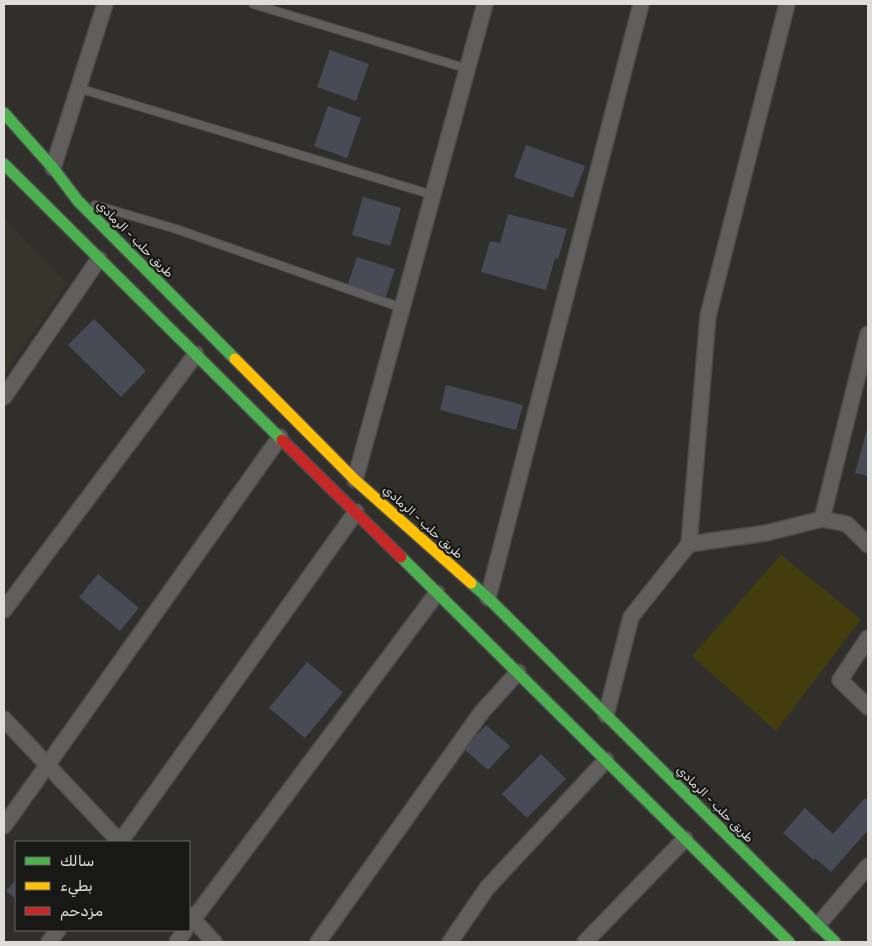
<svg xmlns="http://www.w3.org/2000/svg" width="872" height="946" font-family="Rubik,'Noto Naskh Arabic',sans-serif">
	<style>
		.built { fill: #36352b }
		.green { fill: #433d0e }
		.building { fill: #474b56 }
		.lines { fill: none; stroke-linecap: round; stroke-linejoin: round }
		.lane-casing { stroke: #4b4b49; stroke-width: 10 }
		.street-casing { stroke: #4b4b49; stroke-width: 18 }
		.fast-casing { stroke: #4b4b49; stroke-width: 14 }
		.slow-casing { stroke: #4b4b49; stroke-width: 14 }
		.jam-casing { stroke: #4b4b49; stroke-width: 14 }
		.lane { stroke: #605f5d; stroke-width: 8 }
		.street { stroke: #605f5d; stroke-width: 15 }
		.fast { stroke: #4caf50; stroke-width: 11 }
		.slow { stroke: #ffc107; stroke-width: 11 }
		.jam { stroke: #c62828; stroke-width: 11 }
		.labels { text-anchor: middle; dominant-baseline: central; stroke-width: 4.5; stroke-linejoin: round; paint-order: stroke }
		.street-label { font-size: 12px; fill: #deddda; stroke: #181816 }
	</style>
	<rect width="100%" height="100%" fill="#302f2c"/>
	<path class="built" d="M4,218L67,284L4,374Z"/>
	<path class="green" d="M781,555L861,619L776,731L692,656Z"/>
	<g class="building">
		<path d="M330,50L369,64L356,101L317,87Z"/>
		<path d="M328,106L361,118L347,158L314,146Z"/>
		<path d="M526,145L585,166L573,198L514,177Z"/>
		<path d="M363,197L401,208L390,246L352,235Z"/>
		<path d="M508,214L567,229L558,259L555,258L546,290L481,272L490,241L500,243Z"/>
		<path d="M357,257L395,269L385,299L347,287Z"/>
		<path d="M94,319L146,371L121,397L68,345Z"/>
		<path d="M446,385L523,405L516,430L440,410Z"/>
		<path d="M868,426V476L855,473Z"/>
		<path d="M98,574L139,608L120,631L79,597Z"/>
		<path d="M307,662L343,692L305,738L269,708Z"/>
		<path d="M486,725L510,746L488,770L464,749Z"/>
		<path d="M541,754L566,779L527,818L502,794Z"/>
		<path d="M865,798L868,801V830L831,872L815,858L814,860L783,833L805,808L833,834Z"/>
		<path d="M16,880V899L6,891Z"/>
	</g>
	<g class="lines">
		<defs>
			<g id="lane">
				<path d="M253,4L468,69"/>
				<path d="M78,88L433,195"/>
				<path d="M95,205L176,229L402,308"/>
			</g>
			<g id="street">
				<path d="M53,168L105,4"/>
				<path d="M4,397L99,259"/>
				<path d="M355,480L485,4"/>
				<path d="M822,519L868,334"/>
				<path d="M689,544L766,533L822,519L847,524L868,545"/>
				<path d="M488,598L641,4"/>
				<path d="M4,610L196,354"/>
				<path d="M868,638L840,680L868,707"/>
				<path d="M606,715L631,617L689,544L708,316L787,4"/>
				<path d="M4,719L120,842"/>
				<path d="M4,826L280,437"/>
				<path d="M120,842L356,512"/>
				<path d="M189,915L214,942"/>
				<path d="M189,925L437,593"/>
				<path d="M818,925L868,866"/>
				<path d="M49,942L58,930"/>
				<path d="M177,942L185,930"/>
				<path d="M318,942L481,713L518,672"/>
				<path d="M450,942L487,888L606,760"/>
				<path d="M585,942L685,839"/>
			</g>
			<g id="fast">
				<path d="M4,113L53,168L78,201L235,359"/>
				<path d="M4,164L282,440"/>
				<path d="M401,557L789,942"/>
				<path d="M471,583L488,598L835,942"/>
			</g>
			<path id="slow" d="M235,359L355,480L471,583"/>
			<path id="jam" d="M282,440L401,557"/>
		</defs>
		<use href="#lane" class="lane-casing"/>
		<use href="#street" class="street-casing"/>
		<use href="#fast" class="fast-casing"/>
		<use href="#slow" class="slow-casing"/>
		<use href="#jam" class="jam-casing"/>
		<use href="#lane" class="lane"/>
		<use href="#street" class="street"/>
		<use href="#fast" class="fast"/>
		<use href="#slow" class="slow"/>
		<use href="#jam" class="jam"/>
	</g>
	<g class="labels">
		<g class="street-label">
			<text transform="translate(135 239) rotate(45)">طريق حلب - الرمادي</text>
			<text transform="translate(423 522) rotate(42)">طريق حلب - الرمادي</text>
			<text transform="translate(715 804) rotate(45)">طريق حلب - الرمادي</text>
		</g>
	</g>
	<rect width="872" height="946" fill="none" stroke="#deddda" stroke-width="10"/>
	<rect x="15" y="841" width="175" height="90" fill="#181816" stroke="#676764"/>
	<rect x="25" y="857" width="25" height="8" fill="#4caf50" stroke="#676764"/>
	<text x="60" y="866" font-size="15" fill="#deddda">سالك</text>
	<rect x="25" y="882" width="25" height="8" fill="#ffc107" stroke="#676764"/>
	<text x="60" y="891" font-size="15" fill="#deddda">بطيء</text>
	<rect x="25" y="907" width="25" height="8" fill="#c62828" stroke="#676764"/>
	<text x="60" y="916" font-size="15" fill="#deddda">مزدحم</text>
</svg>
